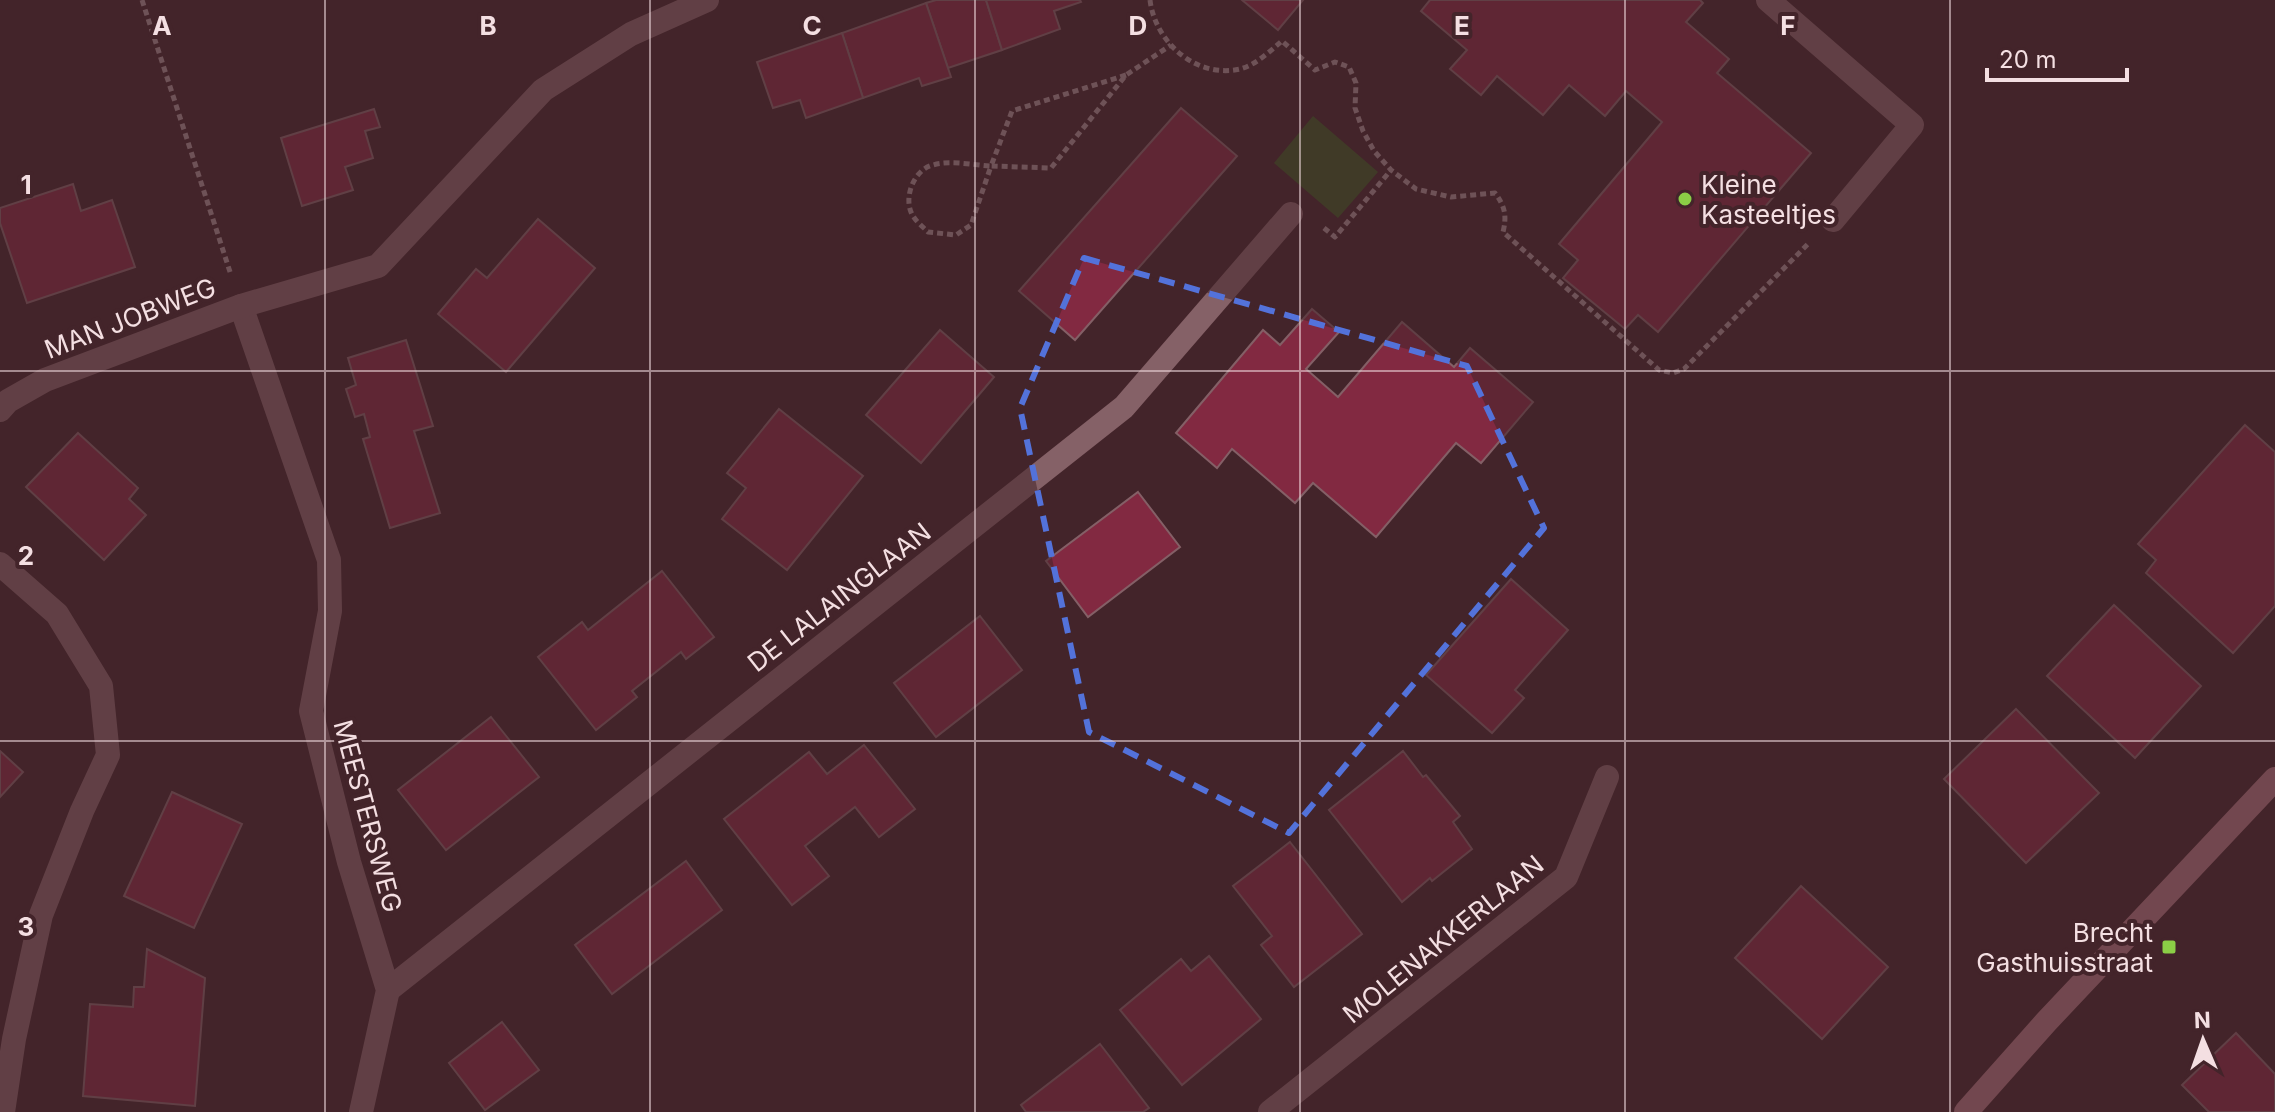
<svg xmlns="http://www.w3.org/2000/svg" width="2275" height="1112" font-family="Inter,sans-serif">
	<style>
		.green { fill: #3c5525 }
		.building { fill: #822941; stroke: #845f66; stroke-width: 2 }
		.lines { fill: none; stroke-linecap: round; stroke-linejoin: round }
		.path { stroke: #a3898e; stroke-width: 5; stroke-dasharray: 6 4; stroke-linecap: butt }
		.minor { stroke: #856167; stroke-width: 24 }
		.major { stroke: #ab727c; stroke-width: 24 }
		.marked { fill: none; stroke: #5372da; stroke-width: 6; stroke-dasharray: 16 10; stroke-linejoin: round }
		.grid { fill: none; stroke: #f4dfe2; stroke-width: 2; stroke-opacity: 0.55 }
		.poi-dot { fill: #8bce46; stroke: #43242a; stroke-width: 3 }
		.labels { text-anchor: middle; dominant-baseline: central; stroke-width: 8; stroke-linejoin: round; paint-order: stroke }
		.poi-label { font-size: 26px; fill: #f4dfe2; stroke: #43242a; text-anchor: start }
		.street-label { font-size: 26px; fill: #f4dfe2; stroke: #43242a }
		.grid-label { font-size: 26px; text-anchor: middle; font-weight: bold; fill: #f4dfe2; stroke: #43242a; stroke-width: 8; stroke-linejoin: round; paint-order: stroke }
	</style>
	<rect width="100%" height="100%" fill="#43242a"/>
	<path class="green" d="M1313,116L1378,172L1338,218L1274,163Z"/>
	<g class="building">
		<path d="M936,0H986L1002,50L948,68L926,3Z"/>
		<path d="M986,0H1080L1081,2L1054,11L1060,29L1002,50Z"/>
		<path d="M1242,0H1303L1278,30Z"/>
		<path d="M1430,0H1700L1703,3L1686,22L1729,59L1717,73L1811,153L1658,332L1638,315L1625,329L1563,278L1578,260L1559,244L1662,122L1626,91L1605,116L1569,85L1543,115L1497,76L1481,95L1450,69L1467,50L1421,11Z"/>
		<path d="M926,3L951,77L922,86L919,78L863,98L842,33Z"/>
		<path d="M842,33L863,98L806,118L800,100L773,108L757,62Z"/>
		<path d="M1181,108L1237,156L1075,340L1019,291Z"/>
		<path d="M374,109L380,127L365,131L373,158L345,167L353,190L302,206L281,138Z"/>
		<path d="M73,184L81,211L112,200L135,267L27,303L0,223V208Z"/>
		<path d="M538,219L595,268L506,372L438,314L476,269L487,278Z"/>
		<path d="M1312,309L1339,332L1306,369L1338,397L1402,322L1454,367L1470,348L1533,402L1481,463L1456,443L1376,537L1313,483L1295,503L1232,449L1217,468L1176,433L1263,330L1280,345Z"/>
		<path d="M940,330L994,377L921,463L866,415Z"/>
		<path d="M406,340L433,426L414,431L440,513L390,528L363,439L370,437L364,414L355,417L346,389L356,385L348,358Z"/>
		<path d="M779,409L863,476L787,570L722,519L746,488L727,473Z"/>
		<path d="M2245,425L2275,452V606L2233,653L2146,573L2156,560L2138,544Z"/>
		<path d="M78,433L138,488L129,499L146,515L104,560L26,487Z"/>
		<path d="M1138,492L1180,547L1088,617L1046,561Z"/>
		<path d="M662,571L714,637L686,659L681,652L632,691L637,697L596,730L538,657L582,622L588,630Z"/>
		<path d="M1511,579L1568,630L1515,690L1524,698L1492,733L1426,675Z"/>
		<path d="M2114,605L2201,686L2135,758L2047,676Z"/>
		<path d="M980,616L1022,670L936,737L894,683Z"/>
		<path d="M2016,709L2099,793L2026,863L1944,779Z"/>
		<path d="M491,717L539,777L446,850L398,790Z"/>
		<path d="M864,745L915,809L879,837L855,807L805,846L829,876L792,905L724,819L809,752L827,774Z"/>
		<path d="M0,751L23,772L0,797Z"/>
		<path d="M1403,751L1423,777L1426,775L1460,816L1453,822L1472,849L1432,881L1430,878L1402,902L1329,810Z"/>
		<path d="M172,792L242,824L194,928L124,896Z"/>
		<path d="M1290,842L1362,934L1294,987L1261,945L1272,936L1233,886Z"/>
		<path d="M686,861L722,910L612,994L575,945Z"/>
		<path d="M1801,886L1888,967L1822,1039L1735,958Z"/>
		<path d="M147,949L205,978L195,1106L83,1096L90,1004L133,1007L134,987H144Z"/>
		<path d="M1209,956L1261,1019L1182,1085L1120,1010L1181,959L1191,971Z"/>
		<path d="M502,1022L539,1070L485,1110L449,1063Z"/>
		<path d="M2236,1033L2275,1074V1112H2209L2182,1085Z"/>
		<path d="M1100,1044L1149,1108L1143,1112H1026L1021,1105Z"/>
	</g>
	<g class="lines">
		<g class="path">
			<path d="M142,0L231,275"/>
			<path d="M1150,0C1155,42 1196,79 1240,69C1256,65 1270,51 1282,41L1315,70L1335,62L1349,67L1356,83L1355,108L1363,131L1374,151L1391,170L1416,189L1451,197L1495,193C1505,206 1507,216 1503,232L1659,370L1673,373L1684,369L1809,243"/>
			<path d="M1126,75L1012,111L991,166C973,165 950,160 933,165C915,169 904,195 911,212C914,220 922,226 928,232L956,235L971,225L991,166L1051,168L1126,75L1171,45"/>
			<path d="M1324,228L1335,237L1391,170"/>
		</g>
		<g class="minor">
			<path d="M1768,0L1912,125L1833,220"/>
			<path d="M241,306L329,560L330,611L311,711L349,862L388,990L361,1112"/>
			<path d="M0,410L8,401L45,380L241,306L378,266L543,90L631,34L707,0"/>
			<path d="M0,564L57,614L101,686L108,755L82,811L41,915L14,1039L3,1112"/>
			<path d="M388,990L1124,407L1291,214"/>
			<path d="M1270,1112L1566,877L1607,777"/>
		</g>
		<path class="major" d="M1966,1112L2046,1022L2275,779"/>
	</g>
	<path d="M0 0H2275V1112H0ZM1084,258L1467,366L1544,528L1289,833L1089,732L1020,408Z" fill="#43242a" fill-opacity=".55" fill-rule="evenodd"/>
	<path class="marked" d="M1084,258L1467,366L1544,528L1289,833L1089,732L1020,408Z"/>
	<path class="grid" d="M325,0V1112M650,0V1112M975,0V1112M1300,0V1112M1625,0V1112M1950,0V1112M0,371H2275M0,741H2275"/>
	<g class="poi-dot">
		<circle cx="1685" cy="199" r="8"/>
		<rect x="2161" y="939" width="16" height="16" rx="4"/>
	</g>
	<g class="labels">
		<g class="poi-label">
			<text x="1701" y="184">Kleine<tspan x="1701" dy="30">Kasteeltjes</tspan></text>
			<text x="2153" y="932" text-anchor="end">Brecht<tspan x="2153" dy="30">Gasthuisstraat</tspan></text>
		</g>
		<g class="street-label">
			<text transform="translate(130 318) rotate(-21)">MAN JOBWEG</text>
			<text transform="translate(839 597) rotate(-38)">DE LALAINGLAAN</text>
			<text transform="translate(368 816) rotate(75)">MEESTERSWEG</text>
			<text transform="translate(1443 939) rotate(-39)">MOLENAKKERLAAN</text>
		</g>
	</g>
	<g class="grid-label">
		<text x="162" y="35">A</text>
		<text x="488" y="35">B</text>
		<text x="812" y="35">C</text>
		<text x="1138" y="35">D</text>
		<text x="1462" y="35">E</text>
		<text x="1788" y="35">F</text>
		<text x="26" y="194">1</text>
		<text x="26" y="565">2</text>
		<text x="26" y="936">3</text>
	</g>
	<g transform="translate(2203 1040) rotate(358)" stroke="#43242a" stroke-width="6" paint-order="stroke">
	<path d="M0-6L14 30L0 20L-14 30Z" fill="#f4dfe2"/>
	<text y="-12" font-size="22" font-weight="bold" text-anchor="middle" fill="#f4dfe2">N</text>
	</g>
	<path d="M1987 68v12h140v-12" fill="none" stroke="#f4dfe2" stroke-width="4"/>
	<text x="1999" y="68" font-size="24" fill="#f4dfe2" stroke="#43242a" stroke-width="6" paint-order="stroke">20 m</text>
</svg>
